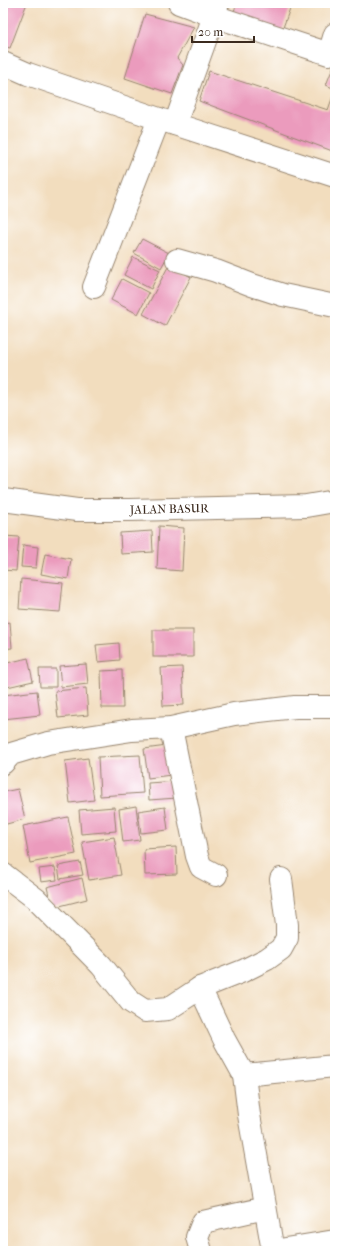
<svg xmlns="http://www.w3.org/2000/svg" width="338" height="1254" font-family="'IM FELL French Canon',serif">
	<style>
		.building { fill: #eb9bbd }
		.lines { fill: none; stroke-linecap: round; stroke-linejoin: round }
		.minor-casing { stroke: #96846e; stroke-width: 24 }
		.minor { stroke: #fff; stroke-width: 22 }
		.labels { text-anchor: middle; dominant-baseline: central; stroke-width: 4; stroke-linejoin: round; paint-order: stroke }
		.street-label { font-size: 12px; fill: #3b2a1e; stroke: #fff }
	</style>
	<rect width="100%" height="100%" fill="#fff"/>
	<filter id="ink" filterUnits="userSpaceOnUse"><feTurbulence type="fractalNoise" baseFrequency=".025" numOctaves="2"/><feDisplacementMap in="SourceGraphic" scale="8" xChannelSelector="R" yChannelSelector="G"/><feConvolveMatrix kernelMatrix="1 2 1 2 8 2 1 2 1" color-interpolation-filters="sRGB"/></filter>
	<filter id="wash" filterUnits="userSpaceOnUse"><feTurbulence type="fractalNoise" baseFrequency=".012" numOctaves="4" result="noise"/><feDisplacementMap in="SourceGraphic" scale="16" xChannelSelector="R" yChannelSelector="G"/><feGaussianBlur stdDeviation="0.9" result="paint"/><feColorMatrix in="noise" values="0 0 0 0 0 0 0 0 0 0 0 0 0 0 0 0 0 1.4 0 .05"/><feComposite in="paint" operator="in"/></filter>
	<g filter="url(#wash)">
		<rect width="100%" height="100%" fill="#f2ddbe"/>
		<g id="blocks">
			<g class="building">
				<path d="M3,3H27L10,48L3,46Z"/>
				<path d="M237,3H292L281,33L233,14Z"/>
				<path d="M145,14L194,27L177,58L183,65L172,94L125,78Z"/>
				<path d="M334,65L335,66V89L326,85Z"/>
				<path d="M209,71L328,110L334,93H335V152L199,101Z"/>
				<path d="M142,239L169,253L161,268L134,253Z"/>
				<path d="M133,257L160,270L151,289L124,275Z"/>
				<path d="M169,265L191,277L165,326L143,314Z"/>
				<path d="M122,279L149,293L138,314L111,300Z"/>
				<path d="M159,526L184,528L182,571L157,569Z"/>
				<path d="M152,531L153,552L121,554L120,533Z"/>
				<path d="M4,536L19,537L16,571L3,570Z"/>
				<path d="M23,545L38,547L36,568L21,567Z"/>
				<path d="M45,554L71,559L68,579L41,574Z"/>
				<path d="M21,579L63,583L60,612L19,609Z"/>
				<path d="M10,622L12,648L3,649V623Z"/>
				<rect x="153" y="630" width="40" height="27"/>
				<path d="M119,643L120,660L98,662L96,645Z"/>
				<path d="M28,658L33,681L3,688V664Z"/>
				<path d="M86,664L88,684L61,687L59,666Z"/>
				<path d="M182,667L184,705L163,706L161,668Z"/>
				<path d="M39,669H56V687H40Z"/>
				<path d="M122,670L123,708H102L101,671Z"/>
				<path d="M86,688L88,715L58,718L55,691Z"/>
				<path d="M37,691L40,715L3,719V695Z"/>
				<path d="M167,746L171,775L148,778L144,749Z"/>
				<path d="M140,755L143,793L100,796L98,757Z"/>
				<path d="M88,758L94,800L70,803L65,761Z"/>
				<path d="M177,781V798L149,800L148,783Z"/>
				<path d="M18,789L25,819L3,825V792Z"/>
				<path d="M136,806L140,840L123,842L119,809Z"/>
				<path d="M114,807L116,831L81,834L79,810Z"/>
				<path d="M165,807L168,830L141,833L138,811Z"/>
				<path d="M68,817L76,854L30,863L23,826Z"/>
				<path d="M114,837L121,875L89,880L82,842Z"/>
				<path d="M176,847L177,874L145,875L144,849Z"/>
				<path d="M80,862L83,875L60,879L58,866Z"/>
				<path d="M55,867L57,880L41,882L39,869Z"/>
				<path d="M82,878L87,899L52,908L47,887Z"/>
			</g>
		</g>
	</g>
	<g filter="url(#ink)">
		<use href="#blocks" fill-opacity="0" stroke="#96846e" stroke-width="1"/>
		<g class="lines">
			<defs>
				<g id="minor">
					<path d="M218,3L214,16L329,54L335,34"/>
					<path d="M3,63L28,74L159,119L335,176"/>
					<path d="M175,124L214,16L179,3"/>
					<path d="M177,260L216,271L252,285L283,295L335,306"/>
					<path d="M94,287L159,119"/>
					<path id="s1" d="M3,500L77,510H129L306,506L335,501"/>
					<path d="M171,728L197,856L201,867L216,875"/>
					<path d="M3,763L11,754L48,743L132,730L171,728L234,714L295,707H335"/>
					<path d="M3,874L36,899L101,965L131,1002L145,1011L168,1009L200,988L224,1039L244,1075L249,1115L273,1251"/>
					<path d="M200,988L243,971L267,959L281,949L287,938V925L281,879"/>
					<path d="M244,1075L335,1066"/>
					<path d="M201,1251L197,1237L203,1222L265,1208"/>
					<path d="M273,1251L335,1241"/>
				</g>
			</defs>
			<use href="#minor" class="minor-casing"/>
			<use href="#minor" class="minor"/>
		</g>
	</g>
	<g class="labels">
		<g class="street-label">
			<text stroke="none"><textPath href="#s1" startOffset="167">JALAN BASUR</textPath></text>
		</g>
	</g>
	<rect width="338" height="1254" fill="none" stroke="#fff" stroke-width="16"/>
	<path d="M192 36v6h62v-6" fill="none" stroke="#3b2a1e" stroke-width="2"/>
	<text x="198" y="36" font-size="12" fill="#3b2a1e" stroke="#ffffff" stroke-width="3" paint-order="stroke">20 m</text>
</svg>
